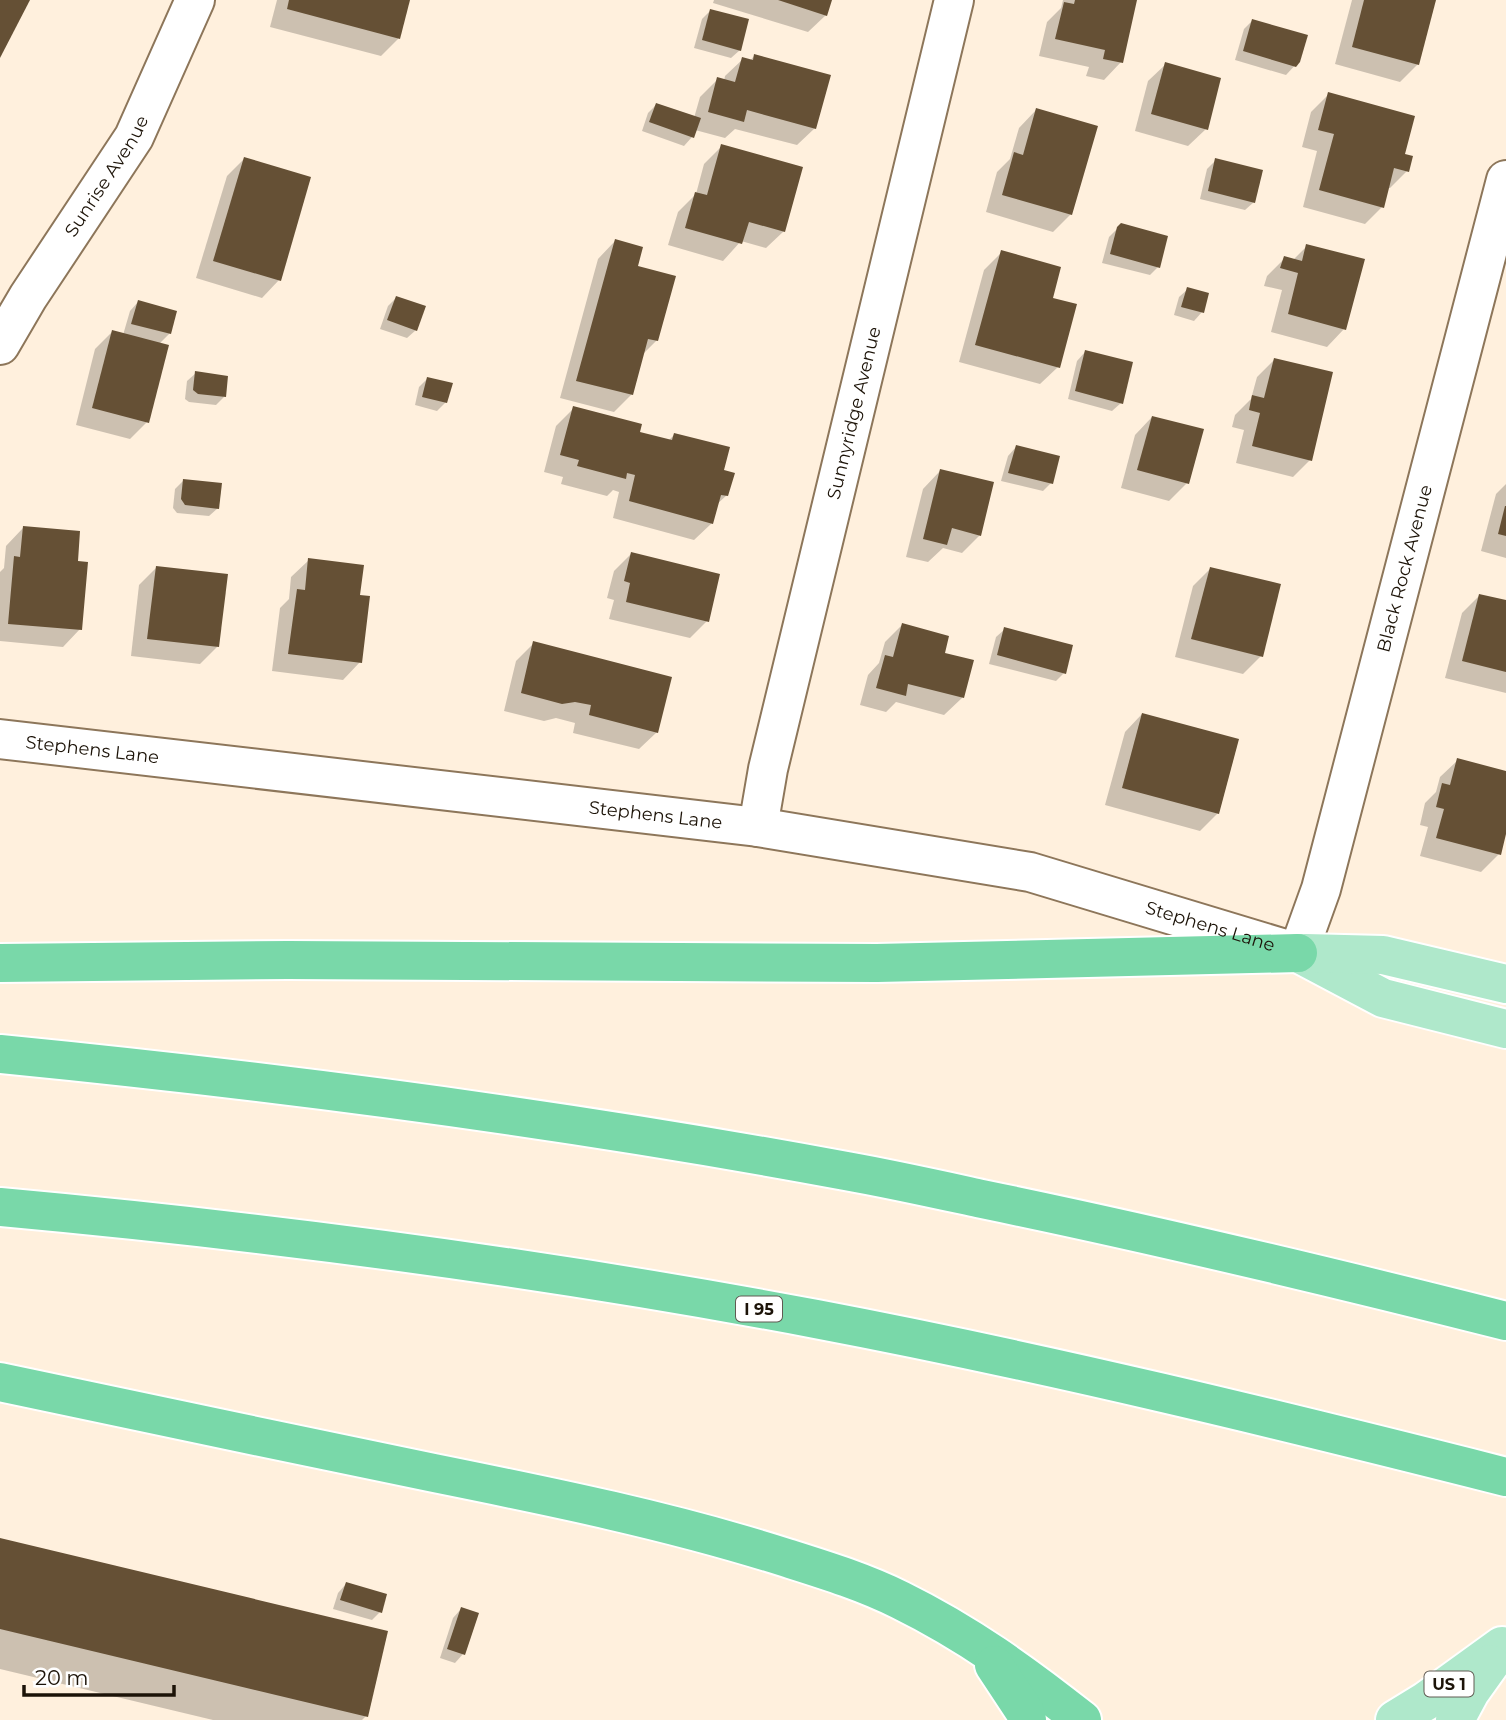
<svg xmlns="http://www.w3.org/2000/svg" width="1506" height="1720" font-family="Montserrat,sans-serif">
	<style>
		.shadow { fill: #0003 }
		.building { fill: #655035 }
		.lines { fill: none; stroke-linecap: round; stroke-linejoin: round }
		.street-casing { stroke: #8d765a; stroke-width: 42 }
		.primary-casing { stroke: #fff; stroke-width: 42 }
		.highway-casing { stroke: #fff; stroke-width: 42 }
		.street { stroke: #fff; stroke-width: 38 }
		.primary { stroke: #afe8cb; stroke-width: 38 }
		.highway { stroke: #79d8a9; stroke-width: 38 }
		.labels { text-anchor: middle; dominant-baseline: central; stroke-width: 7; stroke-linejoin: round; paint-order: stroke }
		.shield { fill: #fff; stroke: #605a52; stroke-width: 2 }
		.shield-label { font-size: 16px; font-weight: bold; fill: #1c1308 }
		.street-label { font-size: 18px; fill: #1c1308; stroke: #fff }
	</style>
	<rect width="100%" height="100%" fill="#fff0dd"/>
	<g class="shadow">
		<path d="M277,0H409L398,39L381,56L270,27Z"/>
		<path d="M714,0H830L826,15L808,32L713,3Z"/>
		<path d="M1063,0H1135L1121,62L1104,80L1086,76L1089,67L1039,56L1047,22L1061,8Z"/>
		<path d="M1352,0H1434L1418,64L1400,82L1335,64Z"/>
		<path d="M710,11L740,50L731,58L694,48L702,19Z"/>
		<path d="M1252,21L1299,61L1286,75L1235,60L1244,29Z"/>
		<path d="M754,56L815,128L797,145L735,129L725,138L695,130L692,137L684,146L642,131L648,113L656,105L694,118L700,97L718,79L724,81L725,76L743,59L750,61Z"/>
		<path d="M1166,64L1206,129L1188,146L1135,131L1148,81Z"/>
		<path d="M1329,94L1403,155L1407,171L1390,188H1387L1382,207L1365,224L1303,207L1317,151L1302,147L1311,112Z"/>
		<path d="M1036,110L1071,214L1053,232L986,212L997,172L1010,159L1019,128Z"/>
		<path d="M722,146L784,231L766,248L741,241L723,261L668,245L678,212L696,194L704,164Z"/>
		<path d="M244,159L279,280L262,298L196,278L227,176Z"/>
		<path d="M1216,160L1254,202L1245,210L1200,199L1207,169Z"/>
		<path d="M1121,225L1158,267L1150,275L1102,263L1109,237Z"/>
		<path d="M615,241L636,267L657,340L642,355L632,394L614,412L560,398L598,259Z"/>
		<path d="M1307,246L1344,329L1327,347L1271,332L1282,290L1264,286L1267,276L1285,258L1293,260Z"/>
		<path d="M1002,252L1051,299L1058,367L1040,384L959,362L984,270Z"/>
		<path d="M1188,289L1202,312L1194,321L1174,315L1179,297Z"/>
		<path d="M396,298L416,330L407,338L380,329L388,306Z"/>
		<path d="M138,302L170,333L159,344L147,422L130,439L76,425L95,349L112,332L123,335L130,311Z"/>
		<path d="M1085,352L1121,403L1112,411L1068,399L1077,361Z"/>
		<path d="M1274,360L1310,460L1293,477L1236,463L1244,430L1232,427L1235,415L1251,399L1257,377Z"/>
		<path d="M196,373L224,397L216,405L189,402L185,399L187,381Z"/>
		<path d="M427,379L446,402L437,411L415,405L419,387Z"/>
		<path d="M574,408L638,433L668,441L674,435L722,471L727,495L716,505L712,523L694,540L613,518L619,492L613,490L607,496L561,484L563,477L544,472L556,426Z"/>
		<path d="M1152,417L1187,483L1169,501L1121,488L1135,435Z"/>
		<path d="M1016,447L1051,483L1043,491L1001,481L1008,456Z"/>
		<path d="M940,471L980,535L962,553L943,548L928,562L906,557L923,489Z"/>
		<path d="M183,481L218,508L209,516L177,513L173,508L175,489Z"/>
		<path d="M1506,484V558L1481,551L1496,494Z"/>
		<path d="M23,528L76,563L80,629L63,647L0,641V572L4,568L6,546Z"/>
		<path d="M631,554L707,621L690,638L609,619L614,600L607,598L614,571Z"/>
		<path d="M309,560L358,596L360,662L343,680L272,671L280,608L289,599L291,577Z"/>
		<path d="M157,567L217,647L200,664L131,656L139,585Z"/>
		<path d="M1210,569L1261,656L1243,674L1175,657L1193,586Z"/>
		<path d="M1479,596L1506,602V693L1445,678L1462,613Z"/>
		<path d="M902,625L943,654L972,661L962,698L944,715L896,702L886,712L860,705L868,675L879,663L885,642Z"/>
		<path d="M1005,629L1064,673L1056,681L989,664L996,637Z"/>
		<path d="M534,643L657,732L639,749L573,733L575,723L556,718L544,721L504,711L516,661Z"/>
		<path d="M1142,714L1218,813L1200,831L1105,805L1125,732Z"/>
		<path d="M1458,760L1506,773V827L1499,854L1481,872L1420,856L1428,827L1420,825L1425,803L1436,792L1440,777Z"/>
		<path d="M0,1540L366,1716L362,1720H213L0,1669Z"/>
		<path d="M346,1584L380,1612L372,1620L333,1609L338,1593Z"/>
		<path d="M461,1609L463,1654L455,1663L440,1658L453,1618Z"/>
	</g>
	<g class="building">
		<path d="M0,0H30L0,58Z"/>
		<path d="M289,0H410L400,39L287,9Z"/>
		<path d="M778,0H832L827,16Z"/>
		<path d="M1075,0H1137L1123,63L1103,59L1105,50L1055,39L1064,2L1074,4Z"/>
		<path d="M1364,0H1436L1419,65L1352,47Z"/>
		<path d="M710,9L749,19L741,51L702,40Z"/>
		<path d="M1252,19L1308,35L1300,62L1296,67L1243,51Z"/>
		<path d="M754,54L831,75L816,129L747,110L744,122L708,112L717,77L735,82L742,57L753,60Z"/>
		<path d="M1165,62L1221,78L1208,130L1151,114Z"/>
		<path d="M1328,92L1415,116L1405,154L1413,156L1409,172L1394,168L1384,208L1319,190L1334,134L1318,130Z"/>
		<path d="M656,103L701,118L694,138L649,122Z"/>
		<path d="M1036,108L1098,126L1072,215L1002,195L1014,152L1023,155Z"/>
		<path d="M721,144L803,167L785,232L749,222L742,244L685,228L695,192L707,195Z"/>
		<path d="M244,157L311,177L281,281L213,261Z"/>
		<path d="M1215,158L1263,170L1255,203L1208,191Z"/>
		<path d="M1121,223L1168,236L1160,268L1110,254L1117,227Z"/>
		<path d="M615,239L643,247L638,266L676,276L658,341L648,339L633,395L576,381Z"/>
		<path d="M1306,244L1365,259L1346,330L1288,314L1298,273L1280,268L1284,256L1302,261Z"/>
		<path d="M1001,250L1061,267L1053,298L1077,304L1060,368L975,345Z"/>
		<path d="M1187,287L1209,293L1204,313L1181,307Z"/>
		<path d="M396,296L426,306L417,331L387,320Z"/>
		<path d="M138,300L177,311L171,334L131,324Z"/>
		<path d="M112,330L169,345L149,423L92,408Z"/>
		<path d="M1085,350L1133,362L1123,404L1075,391Z"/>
		<path d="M1274,358L1333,372L1312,461L1252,446L1260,413L1249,410L1252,395L1264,398Z"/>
		<path d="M195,371L228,376L226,397L198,394L193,390Z"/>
		<path d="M427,377L453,383L447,403L422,397Z"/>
		<path d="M573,406L642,424L640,432L672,440L674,433L730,447L724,470L735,473L728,496L721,495L713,524L629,501L635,475L627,473L626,479L577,466L579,460L560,455Z"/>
		<path d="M1152,416L1204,429L1189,484L1137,470Z"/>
		<path d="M1016,445L1060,456L1053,484L1008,473Z"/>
		<path d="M940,469L994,482L981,536L952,528L947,545L923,539Z"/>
		<path d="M183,479L222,483L219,509L185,505L181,499Z"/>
		<path d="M1505,506H1506V536L1498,534Z"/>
		<path d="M23,526L80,531L78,561L88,562L82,630L8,624L14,556L20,557Z"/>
		<path d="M631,552L720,574L709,622L626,602L630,583L624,581Z"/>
		<path d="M308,558L364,565L360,595L370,596L362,663L288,654L297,589L305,590Z"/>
		<path d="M156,566L228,574L219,647L147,639Z"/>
		<path d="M1210,567L1281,584L1263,657L1191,639Z"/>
		<path d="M1479,594L1506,600V672L1462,661Z"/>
		<path d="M902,623L949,636L945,653L974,660L964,698L908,684L906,696L876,688L885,655L893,657Z"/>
		<path d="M1004,627L1073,645L1066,674L997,655Z"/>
		<path d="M533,641L672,677L658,733L589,715L591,705L575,702L562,704L521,693Z"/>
		<path d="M1142,713L1239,739L1219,814L1122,788Z"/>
		<path d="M1457,758L1506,771V834L1501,855L1436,838L1444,809L1436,807L1442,783L1450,785Z"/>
		<path d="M0,1538L388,1631L368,1717L0,1629Z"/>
		<path d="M346,1582L387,1594L382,1613L340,1600Z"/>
		<path d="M461,1607L479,1613L465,1655L447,1649Z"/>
	</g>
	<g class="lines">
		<defs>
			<g id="street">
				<path id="s1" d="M0,345L28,297L134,137L195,0"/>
				<path id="s2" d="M0,739L758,827L1030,872L1298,953L1321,889L1506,180"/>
				<path id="s3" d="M758,827L768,769L954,0"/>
			</g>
			<g id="primary">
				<path d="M1298,953L1383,998L1506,1029"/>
				<path d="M1305,953L1383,955L1506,984"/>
				<path d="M1395,1720L1426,1701L1502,1646"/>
				<path d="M1455,1720L1470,1692L1490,1664"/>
			</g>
			<g id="highway">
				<path d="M0,963L288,960L877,963L1298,953"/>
				<path d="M0,1054C284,1082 566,1119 846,1171C891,1179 936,1189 982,1199C1157,1235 1332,1277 1506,1321"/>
				<path d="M0,1207C273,1232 546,1268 816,1319C1048,1363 1277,1419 1506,1477"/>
				<path d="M0,1382C145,1413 289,1443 434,1473C553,1497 671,1521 787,1558C825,1570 864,1582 900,1600C967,1633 1024,1674 1082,1720"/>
				<path d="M994,1665L1025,1712L1027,1720"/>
			</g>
		</defs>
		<use href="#street" class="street-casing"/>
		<use href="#primary" class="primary-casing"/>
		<use href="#highway" class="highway-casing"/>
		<use href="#street" class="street"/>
		<use href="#primary" class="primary"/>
		<use href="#highway" class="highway"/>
	</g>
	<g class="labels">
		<g class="shield">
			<rect x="736" y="1296.5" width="46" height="25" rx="5"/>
			<rect x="1424.5" y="1671.5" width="49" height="25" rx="5"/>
		</g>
		<g class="shield-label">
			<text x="759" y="1309">I 95</text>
			<text x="1449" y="1684">US 1</text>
		</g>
		<g class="street-label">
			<text stroke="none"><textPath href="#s1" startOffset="200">Sunrise Avenue</textPath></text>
			<text stroke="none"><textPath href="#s3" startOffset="425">Sunnyridge Avenue</textPath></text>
			<text stroke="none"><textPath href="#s2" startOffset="1718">Black Rock Avenue</textPath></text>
			<text stroke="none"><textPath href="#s2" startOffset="93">Stephens Lane</textPath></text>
			<text stroke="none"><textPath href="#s2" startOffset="660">Stephens Lane</textPath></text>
			<text stroke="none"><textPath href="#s2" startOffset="1227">Stephens Lane</textPath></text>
		</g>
	</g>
	<path d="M24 1685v10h150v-10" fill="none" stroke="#1c1308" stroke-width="3.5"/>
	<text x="35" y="1685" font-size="21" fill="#1c1308" stroke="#ffffff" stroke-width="5" paint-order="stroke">20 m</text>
</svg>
